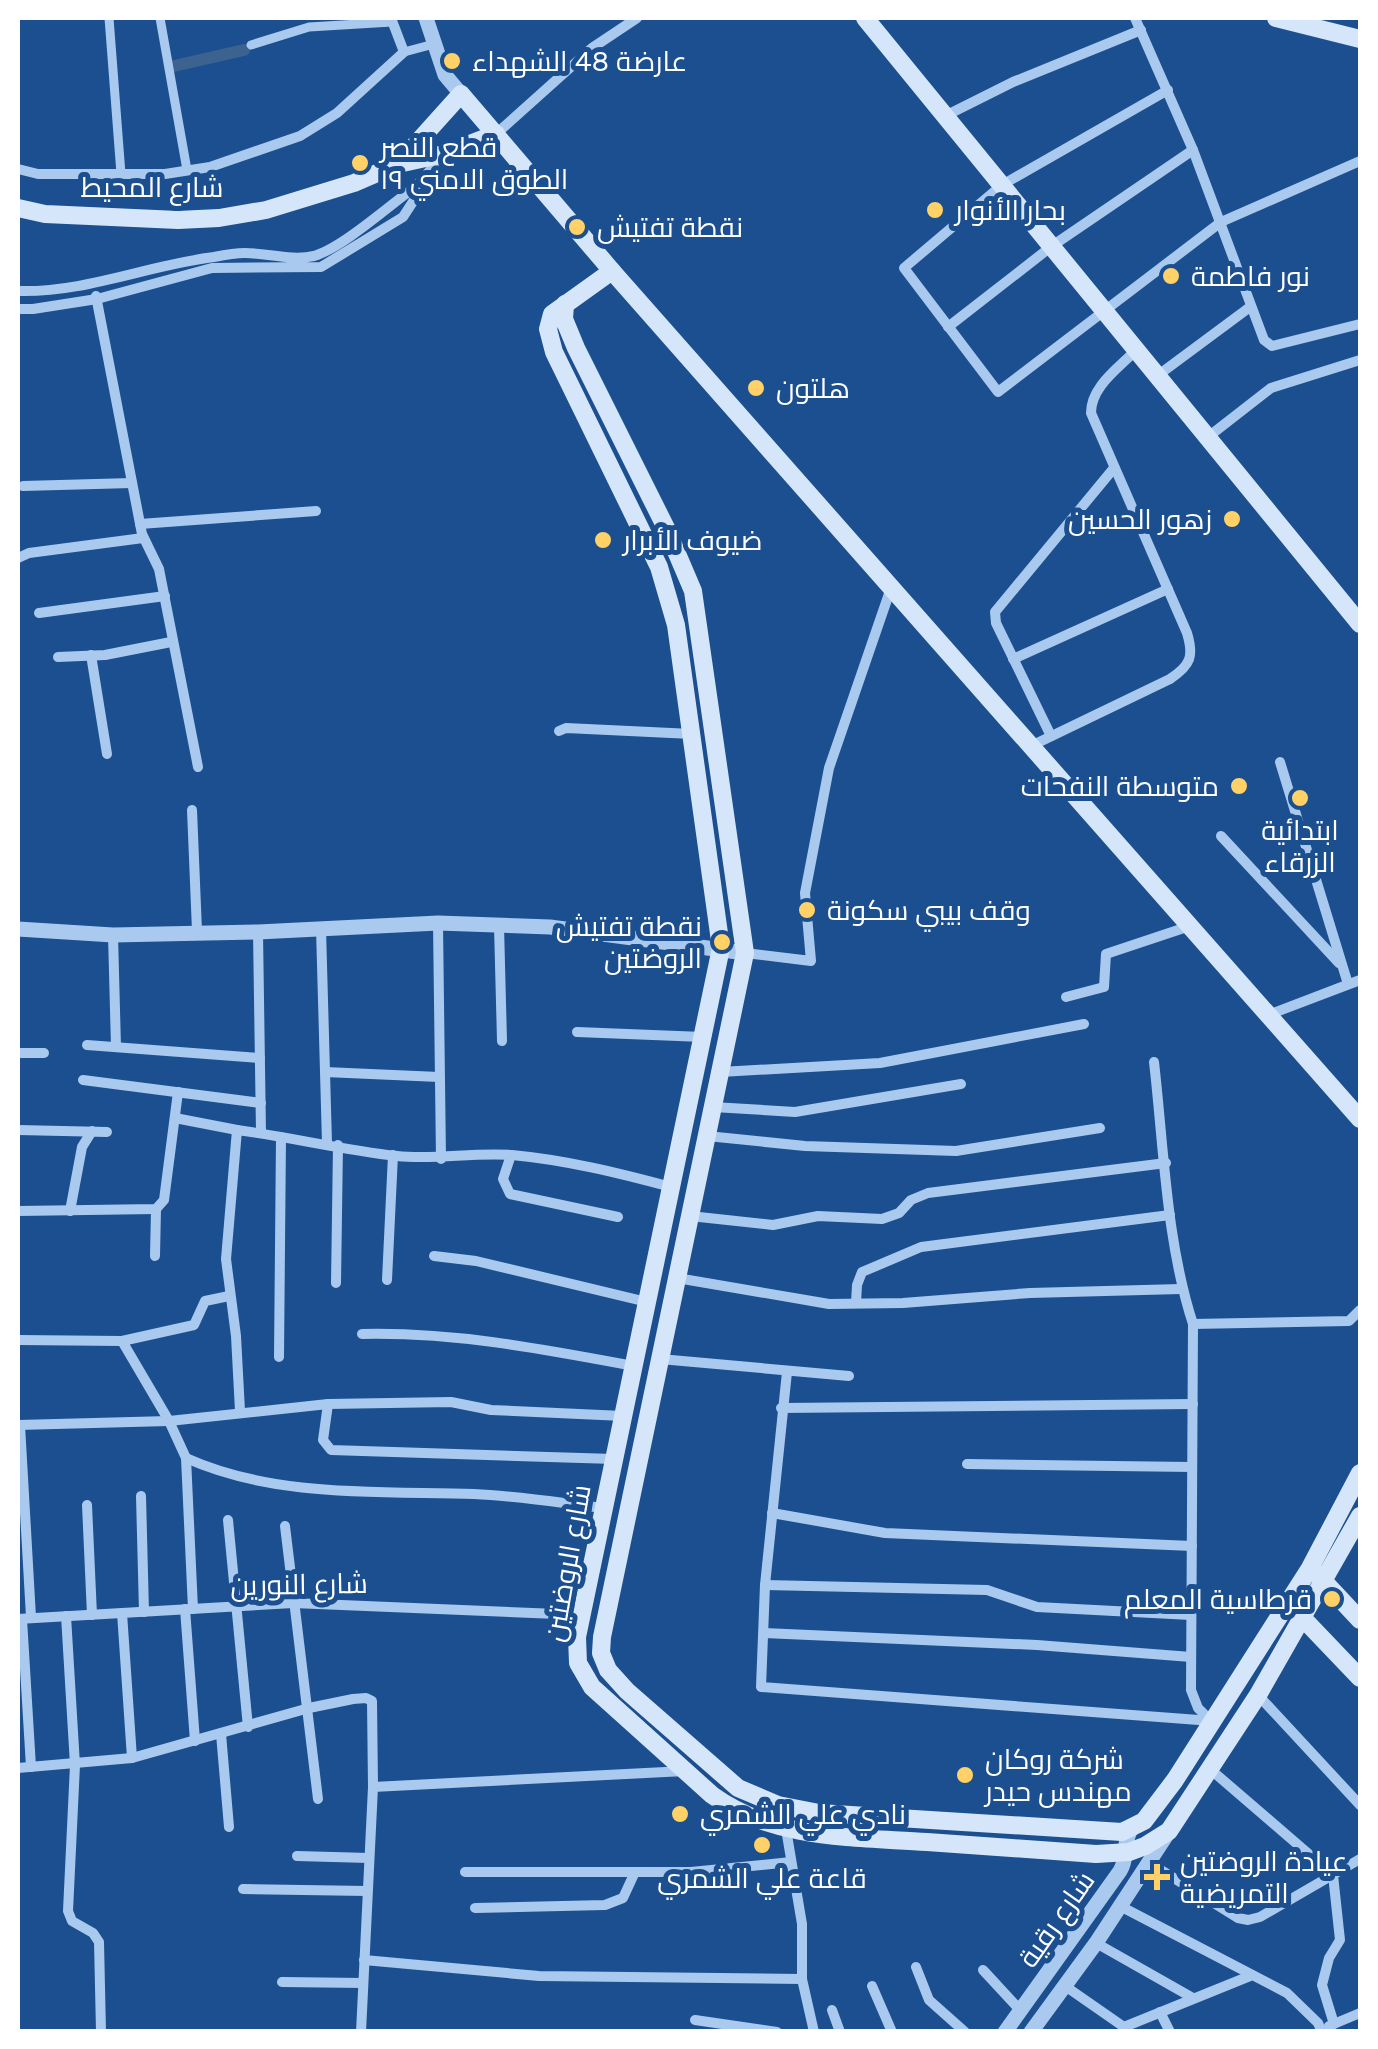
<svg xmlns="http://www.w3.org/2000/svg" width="1378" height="2049" font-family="Figtree,Cairo,sans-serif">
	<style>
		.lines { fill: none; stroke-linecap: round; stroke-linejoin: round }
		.canal { stroke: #3c6290; stroke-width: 12 }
		.pedestrian { stroke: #a9c9ee; stroke-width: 9 }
		.minor { stroke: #a9c9ee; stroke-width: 10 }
		.tertiary { stroke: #a9c9ee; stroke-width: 15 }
		.secondary { stroke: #d6e6fa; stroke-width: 18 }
		.poi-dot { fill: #ffd166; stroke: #1b4f8f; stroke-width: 4 }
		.labels { text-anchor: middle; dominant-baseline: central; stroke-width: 10; stroke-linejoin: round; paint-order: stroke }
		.poi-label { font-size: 28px; fill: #fff; stroke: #1b4f8f; text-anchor: start }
		.street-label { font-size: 28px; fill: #fff; stroke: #1b4f8f }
	</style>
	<rect width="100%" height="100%" fill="#1b4f8f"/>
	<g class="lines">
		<path class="canal" d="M174,66L244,50"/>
		<g class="pedestrian">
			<path d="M109,18L121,174"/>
			<path d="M160,18L187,170"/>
			<path d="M251,45L309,27L392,22"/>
			<path d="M404,52L434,44"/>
		</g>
		<g class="minor">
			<path d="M1135,18L1193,150L1264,340L1272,346L1360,324"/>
			<path d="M1168,90L1002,185L904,268L998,392L1221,222L1360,161"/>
			<path d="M945,116L1013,82L1141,30"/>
			<path d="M496,134L592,48L637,18"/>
			<path d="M18,169L38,174H165L210,167L300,136L337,113L404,52L391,18"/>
			<path d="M415,187L441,158"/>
			<path d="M18,291C85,293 148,265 214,257C224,255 235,253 245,253C267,253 291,261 314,256C342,248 390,205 415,187L416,197L403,217L321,267L212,268L97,299L33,309H18"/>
			<path d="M96,296L142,534L159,569L198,767"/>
			<path d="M948,327L1052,246L1193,150"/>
			<path d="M1157,376L1250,307"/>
			<path d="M1208,437L1271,388L1360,360"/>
			<path d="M23,486L132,483"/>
			<path d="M140,524L316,511"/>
			<path d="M18,558L29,553L143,538"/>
			<path d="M39,613L165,596"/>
			<path d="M91,655L107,754"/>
			<path d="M58,657L105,655L171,642"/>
			<path d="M1013,659L1168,589"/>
			<path d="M559,731L566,728L692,734"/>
			<path d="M1051,736L996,623L995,612L1114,468"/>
			<path d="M1031,746L1170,679C1191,665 1194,656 1187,633L1091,413C1091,386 1119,368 1136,350"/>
			<path d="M1280,762L1348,984"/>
			<path d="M192,810L197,931"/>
			<path d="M1221,836L1339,963"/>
			<path d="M438,923L441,1159"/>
			<path d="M499,926L502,1041"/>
			<path d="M321,929L327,1143"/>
			<path d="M258,932L261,1133"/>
			<path d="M113,935L116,1047"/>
			<path d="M745,953L811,961L805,893L829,768L891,588"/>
			<path d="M1066,997L1104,987L1106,954L1190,926"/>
			<path d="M1268,1015L1360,980"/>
			<path d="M577,1032L703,1037"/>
			<path d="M87,1045L260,1058"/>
			<path d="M18,1053H44"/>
			<path d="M1154,1062C1164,1149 1166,1241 1193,1324L1191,1690L1198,1708L1211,1721"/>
			<path d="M325,1072L439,1077"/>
			<path d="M720,1072L880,1063L1084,1024"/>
			<path d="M83,1080L261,1103"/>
			<path d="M713,1107L795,1112L961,1084"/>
			<path d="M175,1118L237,1130"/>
			<path d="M18,1130L107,1132"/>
			<path d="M707,1136L805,1146L956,1151L1100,1128"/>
			<path d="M511,1155L503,1179L510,1194L618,1217"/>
			<path d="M18,1211L156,1209L164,1200L178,1092"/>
			<path d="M70,1211L82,1147L92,1131"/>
			<path d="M690,1216L773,1225L818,1216L882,1219L899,1213L911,1200L928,1193L1166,1163"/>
			<path d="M155,1256L156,1209"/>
			<path d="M434,1256L476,1261L647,1302"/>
			<path d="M677,1278L829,1304L903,1303L1030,1293L1181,1289"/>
			<path d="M387,1280L393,1155"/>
			<path d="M336,1283L338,1145"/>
			<path d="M856,1303L857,1285L862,1272L921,1247L1170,1215"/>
			<path d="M1193,1324L1349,1321L1360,1310"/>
			<path d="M362,1334C455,1332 543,1349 634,1366"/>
			<path d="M18,1340L122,1341"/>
			<path d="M279,1357L281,1137"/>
			<path d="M660,1359L849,1376"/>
			<path d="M787,1372L765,1585L761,1687L1212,1721"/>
			<path d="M328,1404L323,1440L331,1450L614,1459"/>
			<path d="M781,1408L1193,1404"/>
			<path d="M240,1411L236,1336L226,1259L237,1130C290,1137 343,1150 397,1156C436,1160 473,1152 512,1155C566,1160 619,1173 671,1187"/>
			<path d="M18,1425L169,1421L328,1404L451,1402L491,1410L623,1416"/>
			<path d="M20,1425L31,1617"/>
			<path d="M186,1458C275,1498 379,1491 474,1494C518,1496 561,1503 604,1508"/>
			<path d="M967,1464L1192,1467"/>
			<path d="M141,1496L144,1612"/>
			<path d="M87,1505L92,1615"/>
			<path d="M772,1513L885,1533L1192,1546"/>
			<path d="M228,1520L248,1727"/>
			<path d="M285,1526L318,1799"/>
			<path d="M765,1585L987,1590L1037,1607L1191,1615"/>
			<path d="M185,1609L195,1741"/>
			<path d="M193,1609L186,1458L169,1421L122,1341L194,1325L205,1301L229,1296"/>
			<path d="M122,1613L132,1758"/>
			<path d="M66,1616L75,1765L68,1911L72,1921L93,1933L99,1942L101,2032"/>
			<path d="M18,1619L293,1603L582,1615"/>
			<path d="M22,1619L31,1767"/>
			<path d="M764,1633L1037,1645L1191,1657"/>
			<path d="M1258,1695L1360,1805"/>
			<path d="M221,1734L229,1827"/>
			<path d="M18,1768L132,1758L309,1708L353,1699L366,1698L372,1701L373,1787L361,2032"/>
			<path d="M1210,1769L1333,1875L1340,1940L1329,1958L1322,1985L1334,2024"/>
			<path d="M373,1787L685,1771"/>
			<path d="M786,1829L802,1924V1979L814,2032"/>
			<path d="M297,1856L369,1858"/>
			<path d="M1148,1862L1238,1918L1248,1920L1260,1917L1360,1859"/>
			<path d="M465,1872H691L791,1862"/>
			<path d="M243,1889L367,1891"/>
			<path d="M1120,1906L1287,1993L1318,2023L1321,2030"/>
			<path d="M475,1908L605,1905L623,1898L635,1872"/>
			<path d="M1096,1943L1193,1998"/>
			<path d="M364,1960L539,1976L802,1979"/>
			<path d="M916,1967L929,2000L965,2032"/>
			<path d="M983,1970L1021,2011"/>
			<path d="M282,1982L363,1983"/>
			<path d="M872,1986L892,2032"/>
			<path d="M1065,1986L1124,2027L1250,1976"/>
			<path d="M832,2010L840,2032"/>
			<path d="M1160,2012L1170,2032"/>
			<path d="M695,2020L777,2032"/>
			<path d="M1329,2026L1360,2013"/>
		</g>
		<g class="tertiary">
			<path d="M426,18L445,75L461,94"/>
			<path d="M18,929L113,935L258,932L438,923L550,927L745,953"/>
			<path d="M1005,2032L1120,1871C1129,1857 1122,1841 1132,1828"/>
			<path d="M1031,2032L1096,1943L1168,1833"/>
		</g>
		<g class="secondary">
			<path d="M865,18L1360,624"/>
			<path d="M1276,18L1360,39"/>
			<path d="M398,164L461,94L612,271L1360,1119"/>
			<path d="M18,208L45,214L178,220L219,218L266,210L354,183L398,164L444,154L496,134"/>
			<path d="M612,271L552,314L548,329L554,352L659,567L676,625L721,948L577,1637L578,1663L592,1687L712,1795C774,1840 853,1837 927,1842C983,1846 1040,1850 1096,1854L1129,1852L1145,1846L1169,1831L1258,1695L1360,1516"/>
			<path d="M565,304L564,319L576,348L667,530L693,591L745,953L602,1637L601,1653L608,1670L627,1691L738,1788L778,1805L819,1813L1122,1832L1144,1821L1175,1780L1310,1568L1360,1473"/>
			<path d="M1316,1573L1360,1620"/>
			<path d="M1295,1610L1360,1678"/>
		</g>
	</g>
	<g class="poi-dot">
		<circle cx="452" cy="61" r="10"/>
		<circle cx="360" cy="163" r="10"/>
		<circle cx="935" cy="210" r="10"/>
		<circle cx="577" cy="227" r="10"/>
		<circle cx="1171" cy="276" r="10"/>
		<circle cx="756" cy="388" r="10"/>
		<circle cx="1232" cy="519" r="10"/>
		<circle cx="603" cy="540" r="10"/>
		<circle cx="1239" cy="786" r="10"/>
		<circle cx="1300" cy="798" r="10"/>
		<circle cx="807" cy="910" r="10"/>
		<circle cx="722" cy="942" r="10"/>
		<circle cx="1332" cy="1599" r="10"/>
		<circle cx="965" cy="1775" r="10"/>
		<circle cx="680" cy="1814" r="10"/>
		<circle cx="762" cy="1845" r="10"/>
		<path d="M1152 1862h10v10h10v10h-10v10h-10v-10h-10v-10h10z"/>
	</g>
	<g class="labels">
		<g class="poi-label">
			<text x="472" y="61">عارضة 48 الشهداء</text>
			<text x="380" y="147">قطع النصر<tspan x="380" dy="32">الطوق الامني ۱۹</tspan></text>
			<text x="955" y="210">بحار الأنوار</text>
			<text x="597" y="227">نقطة تفتيش</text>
			<text x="1191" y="276">نور فاطمة</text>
			<text x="776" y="388">هلتون</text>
			<text x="1212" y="519" text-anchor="end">زهور الحسين</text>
			<text x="623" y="540">ضيوف الأبرار</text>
			<text x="1219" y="786" text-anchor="end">متوسطة النفحات</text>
			<text x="1300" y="830" text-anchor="middle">ابتدائية<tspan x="1300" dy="32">الزرقاء</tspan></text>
			<text x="827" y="910">وقف بيبي سكونة</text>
			<text x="702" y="926" text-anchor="end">نقطة تفتيش<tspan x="702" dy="32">الروضتين</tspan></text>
			<text x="1312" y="1599" text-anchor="end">قرطاسية المعلم</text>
			<text x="985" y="1759">شركة روكان<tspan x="985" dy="32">مهندس حيدر</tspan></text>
			<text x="700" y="1814">نادي علي الشمري</text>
			<text x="1180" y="1861">عيادة الروضتين<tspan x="1180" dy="32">التمريضية</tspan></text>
			<text x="762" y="1878" text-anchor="middle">قاعة علي الشمري</text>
		</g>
		<g class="street-label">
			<text x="152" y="187">شارع المحيط</text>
			<text transform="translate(567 1563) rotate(-80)">شارع الروضتين</text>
			<text transform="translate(299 1584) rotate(-1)">شارع النورين</text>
			<text transform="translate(1056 1919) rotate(-55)">شارع رقية</text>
		</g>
	</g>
	<rect width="1378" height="2049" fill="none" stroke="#ffffff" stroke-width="40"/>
</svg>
